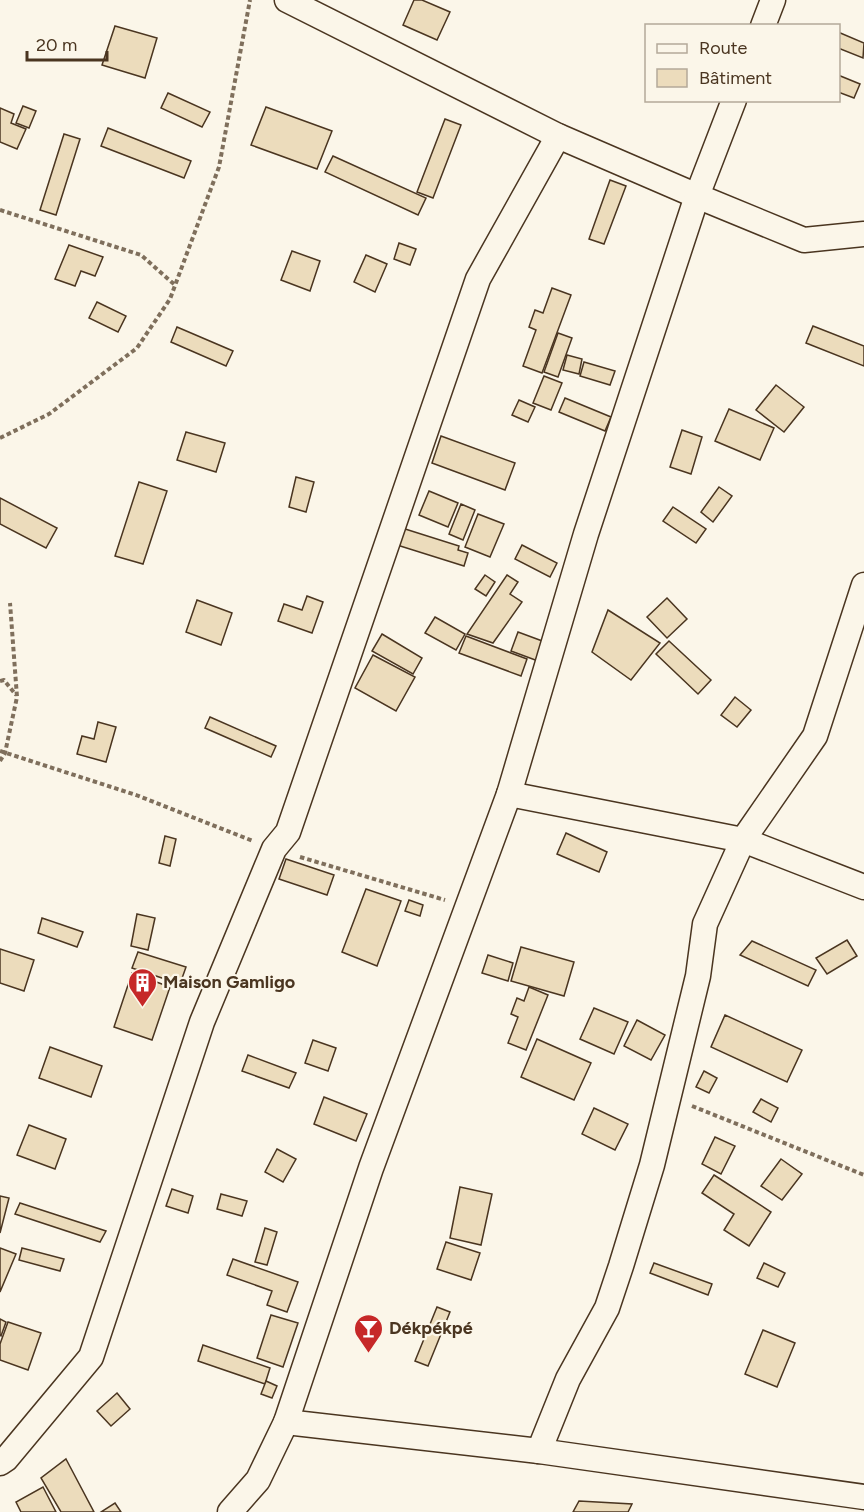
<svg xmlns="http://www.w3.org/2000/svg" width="864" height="1512" font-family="Figtree,sans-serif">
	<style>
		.building { fill: #ecdcbc; stroke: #4a3520; stroke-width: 1.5 }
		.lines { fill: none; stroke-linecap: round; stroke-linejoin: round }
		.minor-casing { stroke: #4a3520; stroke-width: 27 }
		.path { stroke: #7f6f5c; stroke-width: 4; stroke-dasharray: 4.5 3; stroke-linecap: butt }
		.minor { stroke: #fbf6e9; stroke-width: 24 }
		.labels { text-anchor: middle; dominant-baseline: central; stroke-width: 4.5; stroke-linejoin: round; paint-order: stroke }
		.poi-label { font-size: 18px; font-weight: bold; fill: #4a3520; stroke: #fbf6e9; text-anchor: start }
	</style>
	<rect width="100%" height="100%" fill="#fbf6e9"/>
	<g class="building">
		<path d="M414,0H422L450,12L437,40L403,25Z"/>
		<path d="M115,26L157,38L145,78L102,65Z"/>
		<path d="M838,32L864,43L863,58L838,48Z"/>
		<path d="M838,75L860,84L854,98L838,92Z"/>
		<path d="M168,93L210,112L202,127L161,108Z"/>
		<path d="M23,106L36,111L29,128L16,123Z"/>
		<path d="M266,107L332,131L317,169L251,145Z"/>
		<path d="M0,108L14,114L11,123L26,129L17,149L0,142Z"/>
		<path d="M445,119L461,125L433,198L417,192Z"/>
		<path d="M108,128L191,161L184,178L101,146Z"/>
		<path d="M64,134L80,139L56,215L40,210Z"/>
		<path d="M333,156L426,198L418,215L325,172Z"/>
		<path d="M610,180L626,186L604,244L589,239Z"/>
		<path d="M399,243L416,249L410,265L394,259Z"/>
		<path d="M69,245L103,257L95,276L81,271L75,286L55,279Z"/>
		<path d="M292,251L320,261L310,291L281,280Z"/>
		<path d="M366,255L387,264L375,292L354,282Z"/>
		<path d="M552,288L571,295L542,373L523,366L536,330L529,327L535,310L543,313Z"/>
		<path d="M97,302L126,316L118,332L89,318Z"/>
		<path d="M813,326L864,346V366L806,343Z"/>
		<path d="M177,327L233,351L226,366L171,342Z"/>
		<path d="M558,333L572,338L558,377L544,372Z"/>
		<path d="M567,355L582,359L579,374L563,370Z"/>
		<path d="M584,362L615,371L610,385L580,376Z"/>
		<path d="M544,376L562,383L551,410L533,403Z"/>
		<path d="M776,385L804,407L784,432L756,410Z"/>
		<path d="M565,398L611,417L605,431L559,412Z"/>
		<path d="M519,400L535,407L528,422L512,415Z"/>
		<path d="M729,409L774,428L760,460L715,441Z"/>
		<path d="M682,430L702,437L691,474L670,467Z"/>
		<path d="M186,432L225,443L216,472L177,460Z"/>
		<path d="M441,436L515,463L505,490L432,463Z"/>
		<path d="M296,477L314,482L306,512L289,507Z"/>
		<path d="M139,482L167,491L143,564L115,556Z"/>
		<path d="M719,487L732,496L713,522L701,512Z"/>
		<path d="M429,491L458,503L448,527L419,515Z"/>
		<path d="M0,498L57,528L46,548L0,524Z"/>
		<path d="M461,504L475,510L463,540L449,534Z"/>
		<path d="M673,507L706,529L696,543L663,521Z"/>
		<path d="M478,514L504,524L490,557L465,547Z"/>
		<path d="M402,528L459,546L458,550L468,553L464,566L397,545Z"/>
		<path d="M522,545L557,563L550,577L515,559Z"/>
		<path d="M485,575L495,582L486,596L475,589Z"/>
		<path d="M507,575L518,582L510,594L522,602L493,643L467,634Z"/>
		<path d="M307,596L323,602L312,633L278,621L284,604L302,610Z"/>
		<path d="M667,598L687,619L667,638L647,617Z"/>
		<path d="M197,600L232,613L221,645L186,632Z"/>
		<path d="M608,610L660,643L631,680L592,652Z"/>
		<path d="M435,617L465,634L456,650L425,633Z"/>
		<path d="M518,632L545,642L538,661L511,651Z"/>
		<path d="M382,634L422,658L413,674L372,651Z"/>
		<path d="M466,636L527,659L521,676L459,653Z"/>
		<path d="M669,641L711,680L698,694L656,654Z"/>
		<path d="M373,655L415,677L396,711L355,688Z"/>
		<path d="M735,697L751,710L737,727L721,715Z"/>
		<path d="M210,717L276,746L271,757L205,728Z"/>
		<path d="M98,722L116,727L106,762L77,754L82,736L94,739Z"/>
		<path d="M566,833L607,852L599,872L557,854Z"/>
		<path d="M165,836L176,839L170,866L159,863Z"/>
		<path d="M286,859L334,875L327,895L279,879Z"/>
		<path d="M366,889L401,901L377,966L342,952Z"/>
		<path d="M409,900L423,905L420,916L405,911Z"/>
		<path d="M137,914L155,918L148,950L131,946Z"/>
		<path d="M42,918L83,932L77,947L38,933Z"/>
		<path d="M847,940L857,956L827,974L816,958Z"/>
		<path d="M752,941L816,970L808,986L740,955Z"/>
		<path d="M521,947L574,962L564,996L511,981Z"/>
		<path d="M0,949L34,960L24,991L0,983Z"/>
		<path d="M138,952L186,967L180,984L132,968Z"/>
		<path d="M488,955L513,963L508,981L482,973Z"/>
		<path d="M132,973L170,987L152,1040L114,1027Z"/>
		<path d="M529,987L548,995L526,1050L508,1043L518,1017L511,1014L517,998L524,1001Z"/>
		<path d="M594,1008L628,1022L614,1054L580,1039Z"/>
		<path d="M725,1015L802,1050L787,1082L711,1047Z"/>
		<path d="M637,1020L665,1035L651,1060L624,1046Z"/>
		<path d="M537,1039L591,1063L574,1100L521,1077Z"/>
		<path d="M313,1040L336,1048L328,1071L305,1063Z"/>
		<path d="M50,1047L102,1066L91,1097L39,1078Z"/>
		<path d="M248,1055L296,1073L289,1088L242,1071Z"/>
		<path d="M704,1071L717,1078L709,1093L696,1087Z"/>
		<path d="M324,1097L367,1114L356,1141L314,1124Z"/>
		<path d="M761,1099L778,1108L771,1122L753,1112Z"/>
		<path d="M594,1108L628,1124L615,1150L582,1134Z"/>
		<path d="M29,1125L66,1139L55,1169L17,1155Z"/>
		<path d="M715,1137L735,1146L721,1174L702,1164Z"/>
		<path d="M277,1149L296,1159L283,1182L265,1172Z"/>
		<path d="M781,1159L802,1174L782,1200L761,1186Z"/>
		<path d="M714,1175L771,1212L749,1246L724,1230L734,1214L702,1193Z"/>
		<path d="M460,1187L492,1194L481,1245L450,1238Z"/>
		<path d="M172,1189L193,1196L188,1213L166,1206Z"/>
		<path d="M221,1194L247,1201L242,1216L217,1209Z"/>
		<path d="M0,1196L9,1198L0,1233Z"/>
		<path d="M20,1203L106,1231L100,1242L15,1214Z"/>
		<path d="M265,1228L277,1232L267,1265L255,1262Z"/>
		<path d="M446,1242L480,1253L471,1280L437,1269Z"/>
		<path d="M0,1248L16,1254L0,1292Z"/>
		<path d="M22,1248L64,1259L60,1271L19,1260Z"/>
		<path d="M233,1259L298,1282L287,1312L267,1305L272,1291L227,1275Z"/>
		<path d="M654,1263L712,1284L708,1295L650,1273Z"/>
		<path d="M764,1263L785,1273L778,1287L757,1278Z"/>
		<path d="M437,1307L450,1312L428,1366L415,1361Z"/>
		<path d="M271,1315L298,1323L283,1367L257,1358Z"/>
		<path d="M0,1319L6,1322L1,1336L0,1335Z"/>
		<path d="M8,1322L41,1333L28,1370L0,1360V1344Z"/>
		<path d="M763,1330L795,1343L777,1387L745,1374Z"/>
		<path d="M203,1345L270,1368L265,1384L198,1361Z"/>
		<path d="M266,1381L277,1386L272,1398L261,1394Z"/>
		<path d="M117,1393L130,1409L111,1426L97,1411Z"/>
		<path d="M66,1459L94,1512H61L41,1478Z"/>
		<path d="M43,1487L56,1512H21L16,1502Z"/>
		<path d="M579,1501L632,1504L628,1512H573Z"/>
		<path d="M115,1503L121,1512H101Z"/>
	</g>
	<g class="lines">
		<defs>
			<g id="minor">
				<path d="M287,0L558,136L697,196L804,240L864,234"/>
				<path d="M763,26L773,0"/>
				<path d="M509,794L743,840L864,887"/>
				<path d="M286,1422L539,1451L864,1497"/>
				<path d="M539,1451L568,1379L607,1308L621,1266L652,1165L698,976L705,924L743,840L815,736L864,585"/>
				<path d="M0,1463L6,1459L91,1357L202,1022L274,849L288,832L478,279L558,136"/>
				<path d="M230,1512L258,1480L286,1422L371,1168L509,794L586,534L697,196L734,100"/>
			</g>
		</defs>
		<use href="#minor" class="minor-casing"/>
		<g class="path">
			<path d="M0,210L141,255L175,285"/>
			<path d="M0,438L49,414L137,348L170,299L219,167L250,0"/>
			<path d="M0,681L4,680L16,695"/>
			<path d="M0,751L136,795L253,841"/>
			<path d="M0,761L5,753L17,697L10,603"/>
			<path d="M300,857L445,900"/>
			<path d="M692,1106L864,1175"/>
		</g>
		<use href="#minor" class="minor"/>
	</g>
	<defs>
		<symbol id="building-pin" viewBox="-11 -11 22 30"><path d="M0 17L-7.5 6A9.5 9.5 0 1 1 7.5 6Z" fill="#c62828" stroke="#fbf6e9"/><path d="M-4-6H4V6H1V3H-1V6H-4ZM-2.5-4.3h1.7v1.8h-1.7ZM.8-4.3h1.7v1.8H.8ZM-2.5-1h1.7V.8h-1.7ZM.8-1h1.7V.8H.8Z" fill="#fff"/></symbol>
		<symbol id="bar-pin" viewBox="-11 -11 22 30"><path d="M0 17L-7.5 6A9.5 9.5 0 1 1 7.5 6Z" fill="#c62828" stroke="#fbf6e9"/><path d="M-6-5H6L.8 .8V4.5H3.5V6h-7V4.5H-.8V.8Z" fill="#fff"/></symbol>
	</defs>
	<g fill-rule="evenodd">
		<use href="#building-pin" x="126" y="966" width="33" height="45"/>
		<use href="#bar-pin" x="352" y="1312" width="33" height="45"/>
	</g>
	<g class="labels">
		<g class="poi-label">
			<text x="163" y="982">Maison Gamligo</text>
			<text x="389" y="1328">Dékpékpé</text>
		</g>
	</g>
	<rect x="645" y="24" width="195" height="78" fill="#fbf6e9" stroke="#b4a999" stroke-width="1.5"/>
	<rect x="657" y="44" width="30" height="9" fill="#fbf6e9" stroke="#b4a999" stroke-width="1.5"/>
	<text x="699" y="54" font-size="18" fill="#4a3520">Route</text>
	<rect x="657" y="69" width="30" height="18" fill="#ecdcbc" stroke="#b4a999" stroke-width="1.5"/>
	<text x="699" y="84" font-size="18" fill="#4a3520">Bâtiment</text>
	<path d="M27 51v9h80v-9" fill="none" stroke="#4a3520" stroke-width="3"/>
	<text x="36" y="51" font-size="18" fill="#4a3520" stroke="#fbf6e9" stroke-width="4.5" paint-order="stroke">20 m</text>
</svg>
